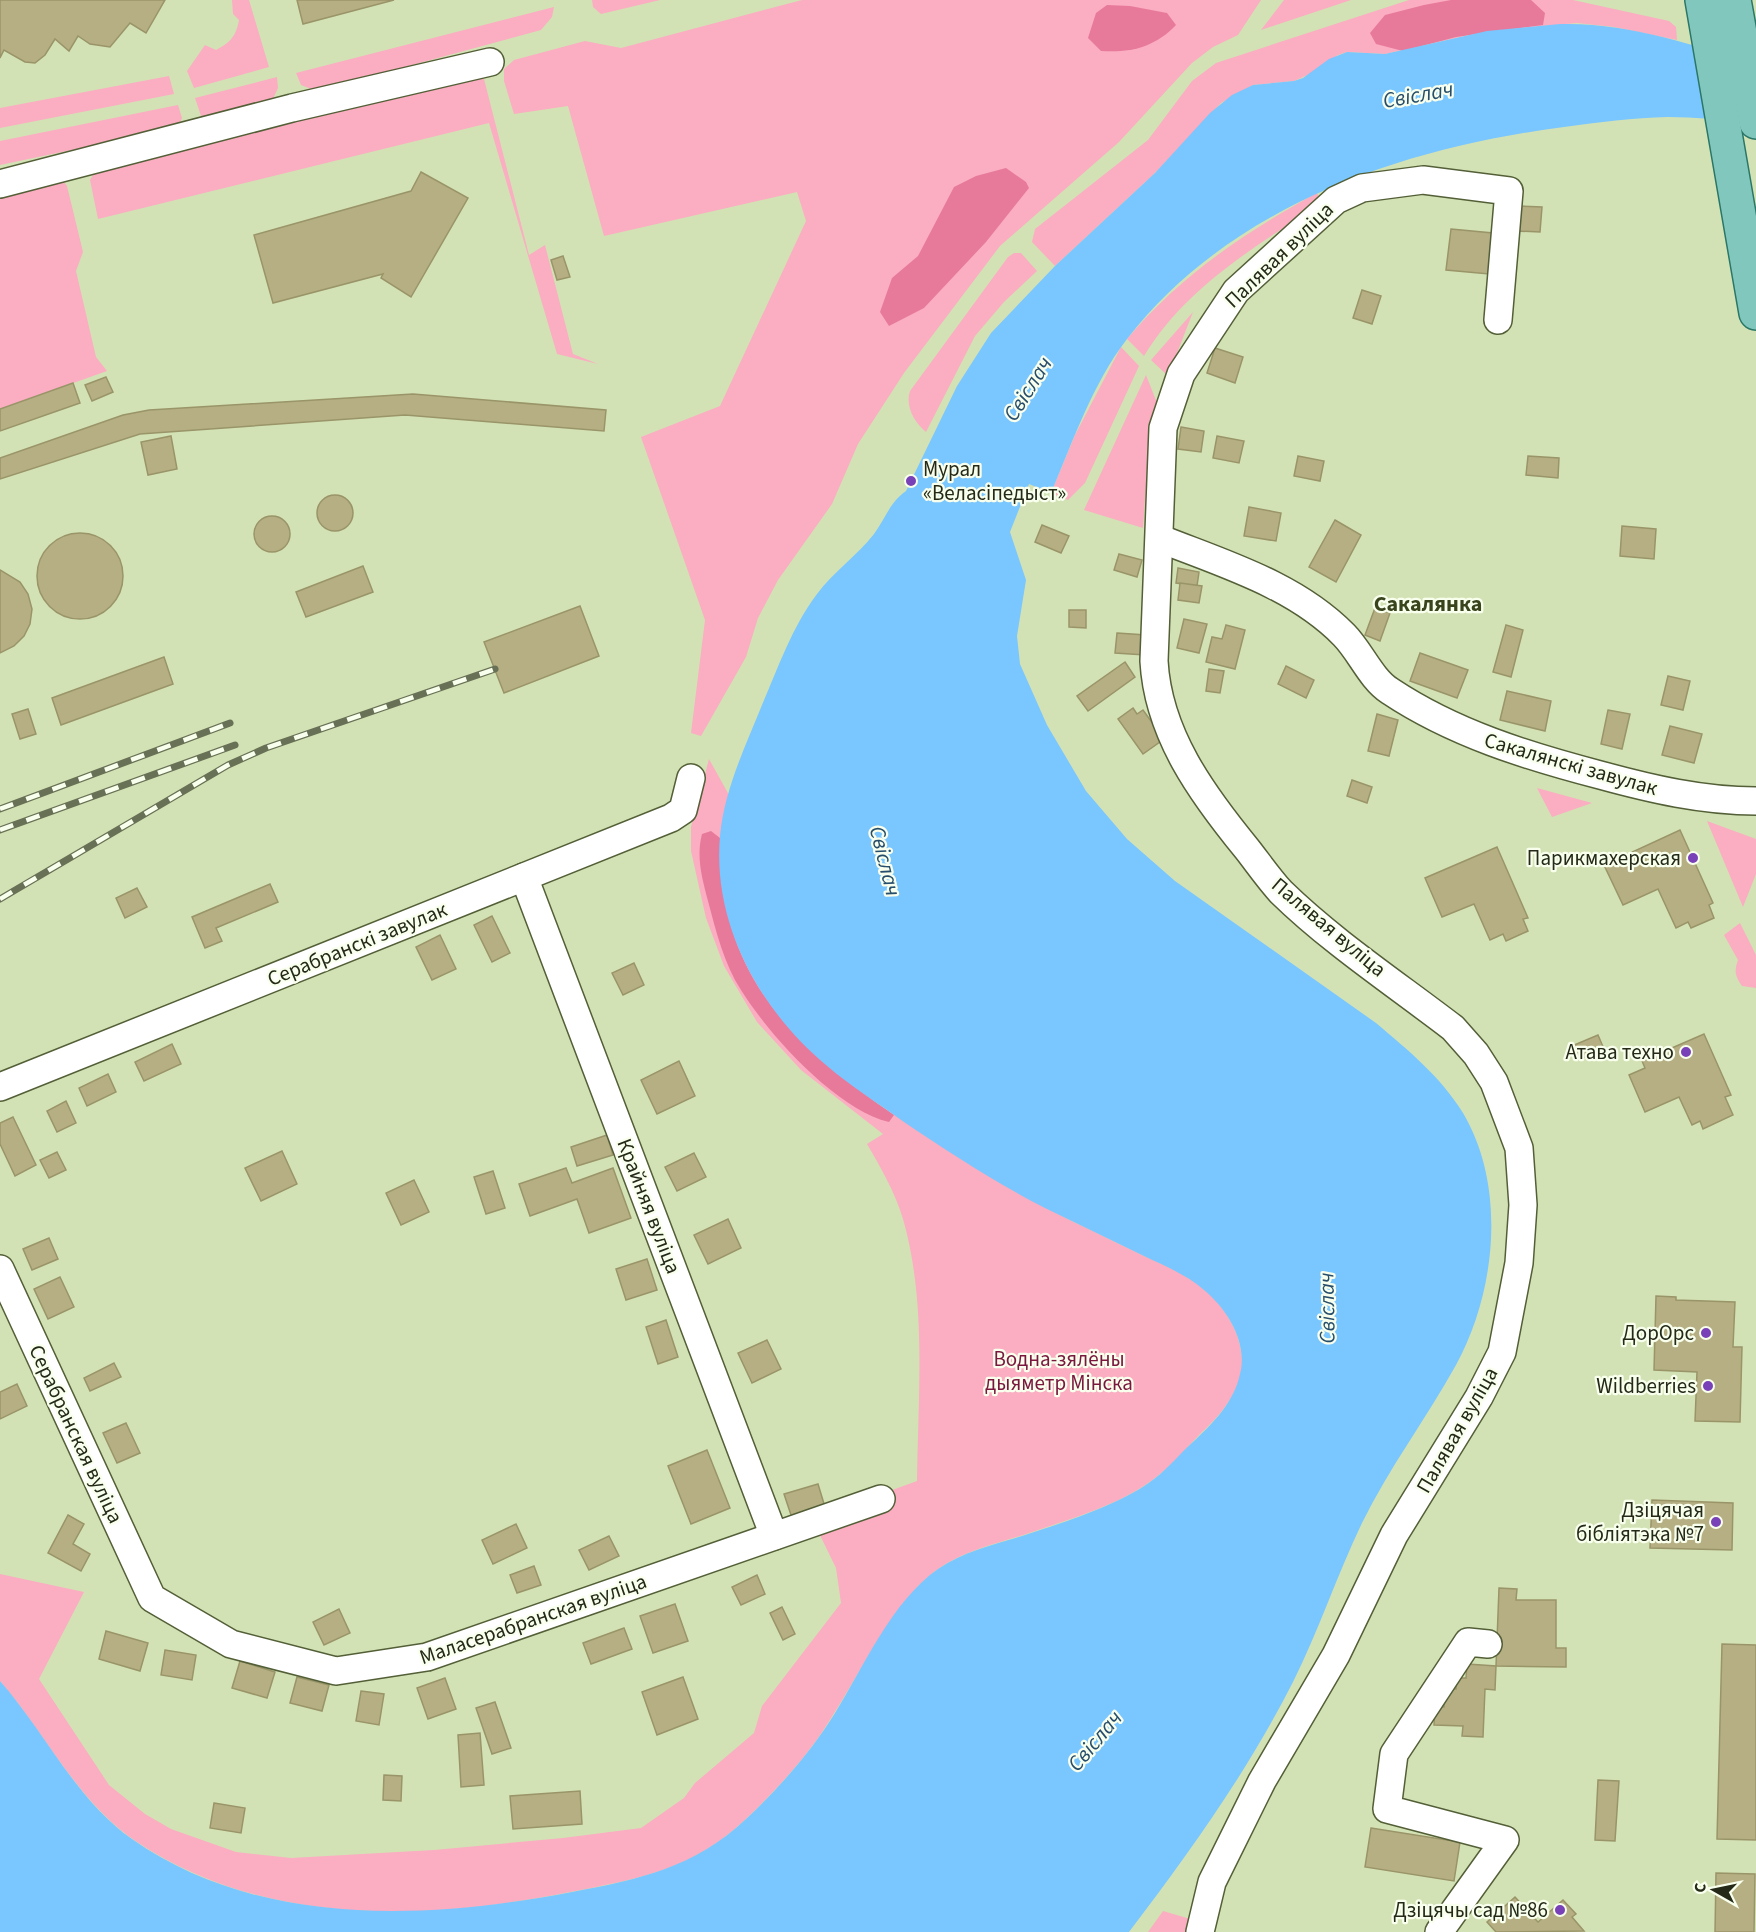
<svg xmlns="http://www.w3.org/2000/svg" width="1756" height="1932" font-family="'Source Sans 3',sans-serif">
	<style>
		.green { fill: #fbadc1 }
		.forest { fill: #e77a9b }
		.water { fill: #7ac6fe }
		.building { fill: #b5af83; stroke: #9a9569; stroke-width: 1.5 }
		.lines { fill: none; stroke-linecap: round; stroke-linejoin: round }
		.minor-casing { stroke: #535f37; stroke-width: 30 }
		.major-casing { stroke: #2b7767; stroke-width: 36 }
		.minor { stroke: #fff; stroke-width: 27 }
		.major { stroke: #82c7be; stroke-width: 33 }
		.rail-casing { stroke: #687155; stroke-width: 7 }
		.rail { stroke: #f9ffed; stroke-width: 4.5; stroke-dasharray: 14; stroke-linecap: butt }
		.poi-dot { fill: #7941b7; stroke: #f9ffed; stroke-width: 2 }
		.labels { text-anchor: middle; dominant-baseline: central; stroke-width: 4.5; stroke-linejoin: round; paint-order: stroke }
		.street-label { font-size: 21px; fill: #242918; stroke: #f9ffed }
		.poi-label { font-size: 21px; fill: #242918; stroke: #f9ffed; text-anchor: end }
		.park-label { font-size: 21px; fill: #79173e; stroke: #f9ffed }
		.water-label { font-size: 22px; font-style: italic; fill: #264e6c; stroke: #f9ffed }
		.neighbourhood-label { font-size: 22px; font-weight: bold; fill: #39441d; stroke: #f9ffed }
	</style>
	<rect width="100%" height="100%" fill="#d3e2b5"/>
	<g class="green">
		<path d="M232,0H249L269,67L194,88L187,71L205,45L216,50C231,42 236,36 239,20L233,14Z"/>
		<path d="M592,0H660L601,14L593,7Z"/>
		<path d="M802,0H1261L1238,35L1213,47L1192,63L1119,142L1000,246L904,373L858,444L832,504L778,580L758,618L746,657L701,736L691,733L705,620L641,437L720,406L806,221L797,192L604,236L568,106L514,114L504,81V69L514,60L585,41L621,48Z"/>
		<path d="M1284,0H1351L1261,30Z"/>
		<path d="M1409,0H1573L1669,21L1676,27L1677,40L1614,27L1577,23L1487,31L1385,54L1347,52L1338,55L1312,73L1294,81L1253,85L1221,103L1155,173L1055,266L1032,242L1035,229L1148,140L1192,81L1216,63Z"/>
		<path d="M554,7L552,17L541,30L316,91L301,85L296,73Z"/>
		<path d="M479,72L484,79L529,255L545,245L573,354L598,364L557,354L489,123L98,219L90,180L96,170Z"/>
		<path d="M169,76L174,94L0,128V108Z"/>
		<path d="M277,77L278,88L273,99L202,119L195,98Z"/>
		<path d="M178,105L182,118L179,125L172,129L0,165V141Z"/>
		<path d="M63,181L67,186L83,252L76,271L96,357L107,371L0,409V192Z"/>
		<path d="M1317,193L1322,203C1256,246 1186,287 1144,356L1127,339C1180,276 1245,232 1317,193Z"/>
		<path d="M1014,253H1021L1037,271L1004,302L975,336L926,432C914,422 905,406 910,391L1008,257Z"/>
		<path d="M1193,312L1168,376L1151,360Z"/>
		<path d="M1121,347L1139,366L1085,483L1068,500L1051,493L1075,435Z"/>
		<path d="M1146,375L1157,403L1150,428L1143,528L1084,510Z"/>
		<path d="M709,759L729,795L723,818C752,878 781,938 810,998C824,1025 834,1058 852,1083C860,1095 877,1103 889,1111C921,1133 954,1155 987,1175C1034,1204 1085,1227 1134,1251C1158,1263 1186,1273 1206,1291C1223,1306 1238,1328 1241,1351C1247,1383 1224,1412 1202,1432C1186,1448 1170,1468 1151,1481C1118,1505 1071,1519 1032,1532C1003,1542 972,1548 944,1565C896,1594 863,1669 833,1715C811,1752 781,1785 750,1815C695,1869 643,1878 570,1892C425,1921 265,1927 137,1842C78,1803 46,1734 0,1681V1574L84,1592L39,1679L109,1785L145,1814L171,1829L236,1852L291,1858L434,1850L563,1838L641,1828L684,1798L695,1783L754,1733L762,1706L841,1603L836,1568L818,1531L884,1493L917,1481C918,1394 927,1303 903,1219C895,1192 881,1168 867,1144L883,1134L801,1070L757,1022L724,966L706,918L691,851V827Z"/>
		<path d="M1537,788L1592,803L1552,817Z"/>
		<path d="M1707,821L1756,839V874L1743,907Z"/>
		<path d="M1740,923L1756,955V988L1742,986C1735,976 1734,971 1738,960L1724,935Z"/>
		<path d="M1163,1911L1197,1921L1193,1932H1148Z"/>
	</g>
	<g class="forest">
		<path d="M1531,0L1545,13L1543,25L1456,37L1403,51L1376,44L1370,33L1385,15L1424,5L1451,0Z"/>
		<path d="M1107,5L1130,6L1167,13L1176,25C1155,47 1131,53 1101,51L1088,38L1096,13Z"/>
		<path d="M1006,168L1026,182L1029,188L986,242L924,308L889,326L880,312L892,278L918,256L954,187L976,176Z"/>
		<path d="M711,831L720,838C718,973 790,1043 894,1115L889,1122C836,1109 769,1035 741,990C724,964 716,931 708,901C702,878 696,857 702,834Z"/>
	</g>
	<path class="water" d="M1560,24C1628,22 1692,45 1756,64L1749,122C1722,120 1695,117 1668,117C1633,118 1599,122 1564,127C1403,148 1231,205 1127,339C1093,383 1073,441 1051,493L1029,484L1010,532L1026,580L1017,636L1020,664L1047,725L1086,791L1127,839L1175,881L1376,1023C1408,1050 1441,1077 1463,1113C1507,1187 1496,1292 1456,1365C1426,1419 1389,1468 1362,1523C1337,1575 1319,1630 1293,1682C1248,1771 1189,1853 1129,1932H0V1681C45,1732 76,1800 132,1839C259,1928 426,1920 572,1892C640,1879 694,1868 746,1819C779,1788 811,1752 835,1713C864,1666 892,1601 938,1569C965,1550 998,1544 1028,1534C1065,1522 1124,1503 1154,1479C1169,1468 1180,1453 1194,1441C1214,1422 1234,1402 1240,1374C1248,1343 1228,1310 1204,1290C1187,1275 1165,1266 1144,1256C1111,1240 1078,1224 1045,1208C996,1183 950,1153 904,1122C878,1103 850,1086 826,1065C760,1010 712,924 720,836C724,791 745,747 762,705C778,668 792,627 817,594C833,572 857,556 874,534C885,519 890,502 906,491L957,386L991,333L1055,266L1155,173L1210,113L1232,95L1253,85L1294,81L1303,78L1329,59L1347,52L1385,54L1487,31Z"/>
	<g class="building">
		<path d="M0,0H165L146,33L130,23L110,47L90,44L78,36L69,51L55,39L45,55L35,63L25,62L4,50L0,58Z"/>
		<path d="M297,0H394L303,24Z"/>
		<path d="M421,172L468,198L411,297L381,278L383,274L273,303L254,235L411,191Z"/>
		<path d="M1518,206L1542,207L1540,232L1516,231Z"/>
		<path d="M1451,229L1493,233L1489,274L1446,270Z"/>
		<path d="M563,256L570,277L557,280L551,260Z"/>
		<path d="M1362,290L1381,296L1372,324L1353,318Z"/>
		<path d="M1215,348L1243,357L1235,383L1207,373Z"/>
		<path d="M106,377L113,392L92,401L85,385Z"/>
		<path d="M73,383L80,403L0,431V409Z"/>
		<path d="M413,394L606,410L604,431L405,415L140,434L0,479V458L123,415L149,410Z"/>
		<path d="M1181,427L1204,431L1201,452L1178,449Z"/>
		<path d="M171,436L177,469L148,475L141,442Z"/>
		<path d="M1217,436L1244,441L1239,463L1213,458Z"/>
		<path d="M1298,456L1324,461L1320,481L1294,476Z"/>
		<path d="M1528,456L1559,458L1558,478L1526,475Z"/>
		<circle cx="335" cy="513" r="18"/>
		<path d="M1249,507L1281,513L1276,541L1244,536Z"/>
		<circle cx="272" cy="534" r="18"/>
		<path d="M1335,520L1361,535L1336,582L1309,567Z"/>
		<path d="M1042,525L1069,536L1061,553L1035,542Z"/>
		<path d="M1622,526L1656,529L1654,559L1620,556Z"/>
		<circle cx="80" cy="576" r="43"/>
		<path d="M1119,554L1142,560L1137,577L1114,570Z"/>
		<path d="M363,566L373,592L306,617L296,592Z"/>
		<path d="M1178,568L1199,572L1197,586L1176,583Z"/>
		<path d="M0,570L20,582L28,594L32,609L30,624L24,636L14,646L0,653Z"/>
		<path d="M1180,583L1202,586L1199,603L1178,600Z"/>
		<path d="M580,606L599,656L504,693L484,642Z"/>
		<path d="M1375,608L1390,613L1380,641L1365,635Z"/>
		<path d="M1069,610H1086V628L1069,627Z"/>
		<path d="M1184,619L1207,624L1199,653L1177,648Z"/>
		<path d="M1226,625L1245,630L1235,669L1206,662L1212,637L1222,639Z"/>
		<path d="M1506,625L1523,630L1511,677L1493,672Z"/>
		<path d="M1117,633L1146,635L1145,655L1115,653Z"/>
		<path d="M1420,653L1468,670L1457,698L1410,681Z"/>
		<path d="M164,657L173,684L61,725L52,698Z"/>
		<path d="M1125,662L1135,677L1088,711L1077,696Z"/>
		<path d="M1286,666L1314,680L1306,698L1278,684Z"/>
		<path d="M1209,669L1224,671L1220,693L1206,691Z"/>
		<path d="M1668,676L1690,681L1683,710L1661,705Z"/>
		<path d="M1507,691L1551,701L1545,731L1500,720Z"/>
		<path d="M1133,708L1137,714L1143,710L1164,739L1143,754L1118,719Z"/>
		<path d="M28,709L36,734L20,739L12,714Z"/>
		<path d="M1608,710L1630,714L1622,749L1601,744Z"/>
		<path d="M1377,714L1398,720L1389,756L1368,751Z"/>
		<path d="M1670,726L1702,734L1694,763L1662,755Z"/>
		<path d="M1352,780L1372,787L1367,803L1347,796Z"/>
		<path d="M1680,830L1713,903L1709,905L1714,918L1691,928L1688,922L1676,928L1658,889L1623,905L1604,865Z"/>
		<path d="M1497,847L1528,918L1523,919L1528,931L1506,941L1503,934L1490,940L1474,904L1442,917L1425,878Z"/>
		<path d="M270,884L278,902L216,928L222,941L205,948L192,917Z"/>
		<path d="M137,888L147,907L125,918L116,898Z"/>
		<path d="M492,916L510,953L492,962L474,925Z"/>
		<path d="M440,935L456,969L432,980L416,947Z"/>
		<path d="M634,963L644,985L623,995L612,973Z"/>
		<path d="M1704,1034L1731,1095L1725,1097L1733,1115L1703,1129L1700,1121L1692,1125L1679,1097L1645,1112L1629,1075L1645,1068L1642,1061Z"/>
		<path d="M1598,1035L1604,1049L1578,1060L1572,1046Z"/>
		<path d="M172,1044L181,1064L144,1081L135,1062Z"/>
		<path d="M679,1061L695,1096L657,1114L641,1080Z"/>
		<path d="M108,1074L116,1092L87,1106L79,1088Z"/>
		<path d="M66,1101L76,1123L57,1132L47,1111Z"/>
		<path d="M13,1117L36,1165L15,1176L0,1144V1123Z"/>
		<path d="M607,1135L613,1155L577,1166L571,1147Z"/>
		<path d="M282,1151L297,1184L261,1201L245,1168Z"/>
		<path d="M57,1152L66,1170L49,1178L40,1160Z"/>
		<path d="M694,1153L706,1177L677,1191L665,1167Z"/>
		<path d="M566,1168L572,1183L613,1168L631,1218L589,1233L577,1199L530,1216L519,1184Z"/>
		<path d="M493,1171L505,1208L486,1214L474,1177Z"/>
		<path d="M414,1180L429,1212L401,1225L386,1193Z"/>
		<path d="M728,1219L741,1248L708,1264L694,1235Z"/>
		<path d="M49,1238L58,1259L32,1270L23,1249Z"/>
		<path d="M647,1259L657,1290L626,1300L616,1269Z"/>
		<path d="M60,1277L74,1307L48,1319L34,1289Z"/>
		<path d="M1656,1296L1676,1297V1300L1735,1302L1733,1347H1742L1740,1422L1695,1421L1697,1372L1654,1370Z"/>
		<path d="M666,1320L678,1357L658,1364L646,1327Z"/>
		<path d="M767,1340L781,1369L752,1383L738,1353Z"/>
		<path d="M114,1363L121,1377L90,1391L84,1378Z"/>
		<path d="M17,1384L27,1406L0,1419V1392Z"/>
		<path d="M126,1423L140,1453L117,1463L103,1433Z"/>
		<path d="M707,1450L730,1508L691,1524L668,1466Z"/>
		<path d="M818,1484L825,1507L792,1518L784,1494Z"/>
		<path d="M1652,1500L1733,1503L1732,1550L1650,1548Z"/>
		<path d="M68,1515L84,1524L73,1544L90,1554L81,1571L48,1553Z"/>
		<path d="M516,1524L527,1548L493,1564L482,1540Z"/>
		<path d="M609,1536L619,1556L589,1570L579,1550Z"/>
		<path d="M534,1566L541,1585L517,1593L510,1575Z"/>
		<path d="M757,1575L765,1594L741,1605L732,1587Z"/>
		<path d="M1499,1588L1517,1589L1516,1600H1556V1648H1566V1667L1496,1666Z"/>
		<path d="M675,1604L688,1641L653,1653L640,1616Z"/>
		<path d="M782,1607L795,1634L783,1640L770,1613Z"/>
		<path d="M339,1609L350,1633L324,1645L313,1622Z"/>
		<path d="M624,1628L632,1649L591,1664L583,1643Z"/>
		<path d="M106,1631L148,1643L140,1671L99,1659Z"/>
		<path d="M1722,1644L1756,1645V1840L1717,1839Z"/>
		<path d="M165,1650L196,1655L192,1680L161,1675Z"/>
		<path d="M240,1661L275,1672L267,1698L232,1688Z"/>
		<path d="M1467,1664L1496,1666L1495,1690L1485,1689L1483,1737L1462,1736L1463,1726L1434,1725L1435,1706L1444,1707L1445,1688L1456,1689L1457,1678H1466Z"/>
		<path d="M297,1677L329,1685L322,1711L290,1703Z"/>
		<path d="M683,1677L698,1719L657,1735L642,1692Z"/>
		<path d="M445,1678L456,1709L428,1719L417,1688Z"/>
		<path d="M361,1691L384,1694L379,1725L356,1721Z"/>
		<path d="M495,1702L511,1748L492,1754L476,1708Z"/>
		<path d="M480,1733L484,1785L461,1787L458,1735Z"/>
		<path d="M384,1775L402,1776L401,1801L383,1800Z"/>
		<path d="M1598,1780L1619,1781L1615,1841L1595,1840Z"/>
		<path d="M580,1791L582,1824L513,1829L510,1796Z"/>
		<path d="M214,1803L245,1808L241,1833L210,1828Z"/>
		<path d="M1371,1828L1460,1842L1454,1881L1365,1867Z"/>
		<path d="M1716,1873L1755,1874L1754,1932H1715Z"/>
		<path d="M1515,1897L1538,1922L1563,1900L1576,1914L1572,1917L1584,1931L1496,1932L1487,1922Z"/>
	</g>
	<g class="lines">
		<defs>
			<g id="minor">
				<path d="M0,184L292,108L490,62"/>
				<path d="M1161,539C1224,564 1295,585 1344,635C1360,651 1371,679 1390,691C1453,733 1527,756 1600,775C1651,789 1703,801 1756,801"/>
				<path d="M524,877L774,1536"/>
				<path d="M0,1087L671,818L683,810L691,778"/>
				<path d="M0,1269L152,1598L231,1644L336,1671L427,1657L881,1499"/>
				<path d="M1200,1932L1212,1882L1262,1781L1336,1655L1394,1535L1479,1397L1502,1352L1519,1263L1523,1205L1519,1148L1494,1082L1476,1054L1453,1028C1397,985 1331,941 1281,892C1269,879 1258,863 1247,849C1202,794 1158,734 1154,661L1163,428L1181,374L1236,291L1336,200L1362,188L1423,180L1509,191L1498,320"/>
				<path d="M1439,1932L1505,1840L1387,1809L1394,1754L1468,1642L1488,1644"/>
			</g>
			<g id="major">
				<path d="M1702,0L1756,313"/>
				<path d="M1734,0L1756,122"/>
			</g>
		</defs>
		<use href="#minor" class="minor-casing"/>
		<use href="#major" class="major-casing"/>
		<use href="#minor" class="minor"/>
		<use href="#major" class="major"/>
		<defs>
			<g id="rail">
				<path d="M0,809L230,723"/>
				<path d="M0,830L235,745"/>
				<path d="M0,899L228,765L266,748L495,669"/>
			</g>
		</defs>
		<use href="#rail" class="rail-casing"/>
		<use href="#rail" class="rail"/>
	</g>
	<g class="poi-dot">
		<circle cx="911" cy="481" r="6"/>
		<circle cx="1693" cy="858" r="6"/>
		<circle cx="1686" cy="1052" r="6"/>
		<circle cx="1706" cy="1333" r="6"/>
		<circle cx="1708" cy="1386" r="6"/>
		<circle cx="1716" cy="1522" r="6"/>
		<circle cx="1560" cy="1910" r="6"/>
	</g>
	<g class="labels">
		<g class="street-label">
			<text transform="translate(1279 255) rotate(-44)">Палявая вуліца</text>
			<text transform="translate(1571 764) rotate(16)">Сакалянскі завулак</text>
			<text transform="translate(1329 927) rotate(40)">Палявая вуліца</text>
			<text transform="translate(357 944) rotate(-22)">Серабранскі завулак</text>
			<text transform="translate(649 1206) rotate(69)">Крайняя вуліца</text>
			<text transform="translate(1457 1430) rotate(-60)">Палявая вуліца</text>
			<text transform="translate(76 1434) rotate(65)">Серабранская вуліца</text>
			<text transform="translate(533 1619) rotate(-19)">Маласерабранская вуліца</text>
		</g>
		<g class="poi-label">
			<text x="923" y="469" text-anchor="start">Мурал<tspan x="923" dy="24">«Веласіпедыст»</tspan></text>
			<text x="1681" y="858">Парикмахерская</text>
			<text x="1674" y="1052">Атава техно</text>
			<text x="1694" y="1333">ДорОрс</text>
			<text x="1696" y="1386">Wildberries</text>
			<text x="1704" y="1510">Дзіцячая<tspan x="1704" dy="24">бібліятэка №7</tspan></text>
			<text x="1548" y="1910">Дзіцячы сад №86</text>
		</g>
		<g class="park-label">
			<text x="1059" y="1359">Водна-зялёны<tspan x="1059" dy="24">дыяметр Мінска</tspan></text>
		</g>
		<g class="water-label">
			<text transform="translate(1418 95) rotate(-10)">Свіслач</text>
			<text transform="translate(1028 389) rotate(-58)">Свіслач</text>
			<text transform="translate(885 861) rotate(76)">Свіслач</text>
			<text transform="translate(1327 1308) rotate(-91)">Свіслач</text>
			<text transform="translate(1095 1741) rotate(-50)">Свіслач</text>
		</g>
		<g class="neighbourhood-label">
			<text x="1428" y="604">Сакалянка</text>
		</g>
	</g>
	<g transform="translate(1714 1890) rotate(279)" stroke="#f9ffed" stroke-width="4.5" paint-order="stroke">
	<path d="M0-4.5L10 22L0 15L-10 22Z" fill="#242918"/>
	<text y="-9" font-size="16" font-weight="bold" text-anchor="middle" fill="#242918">С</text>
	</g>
</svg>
